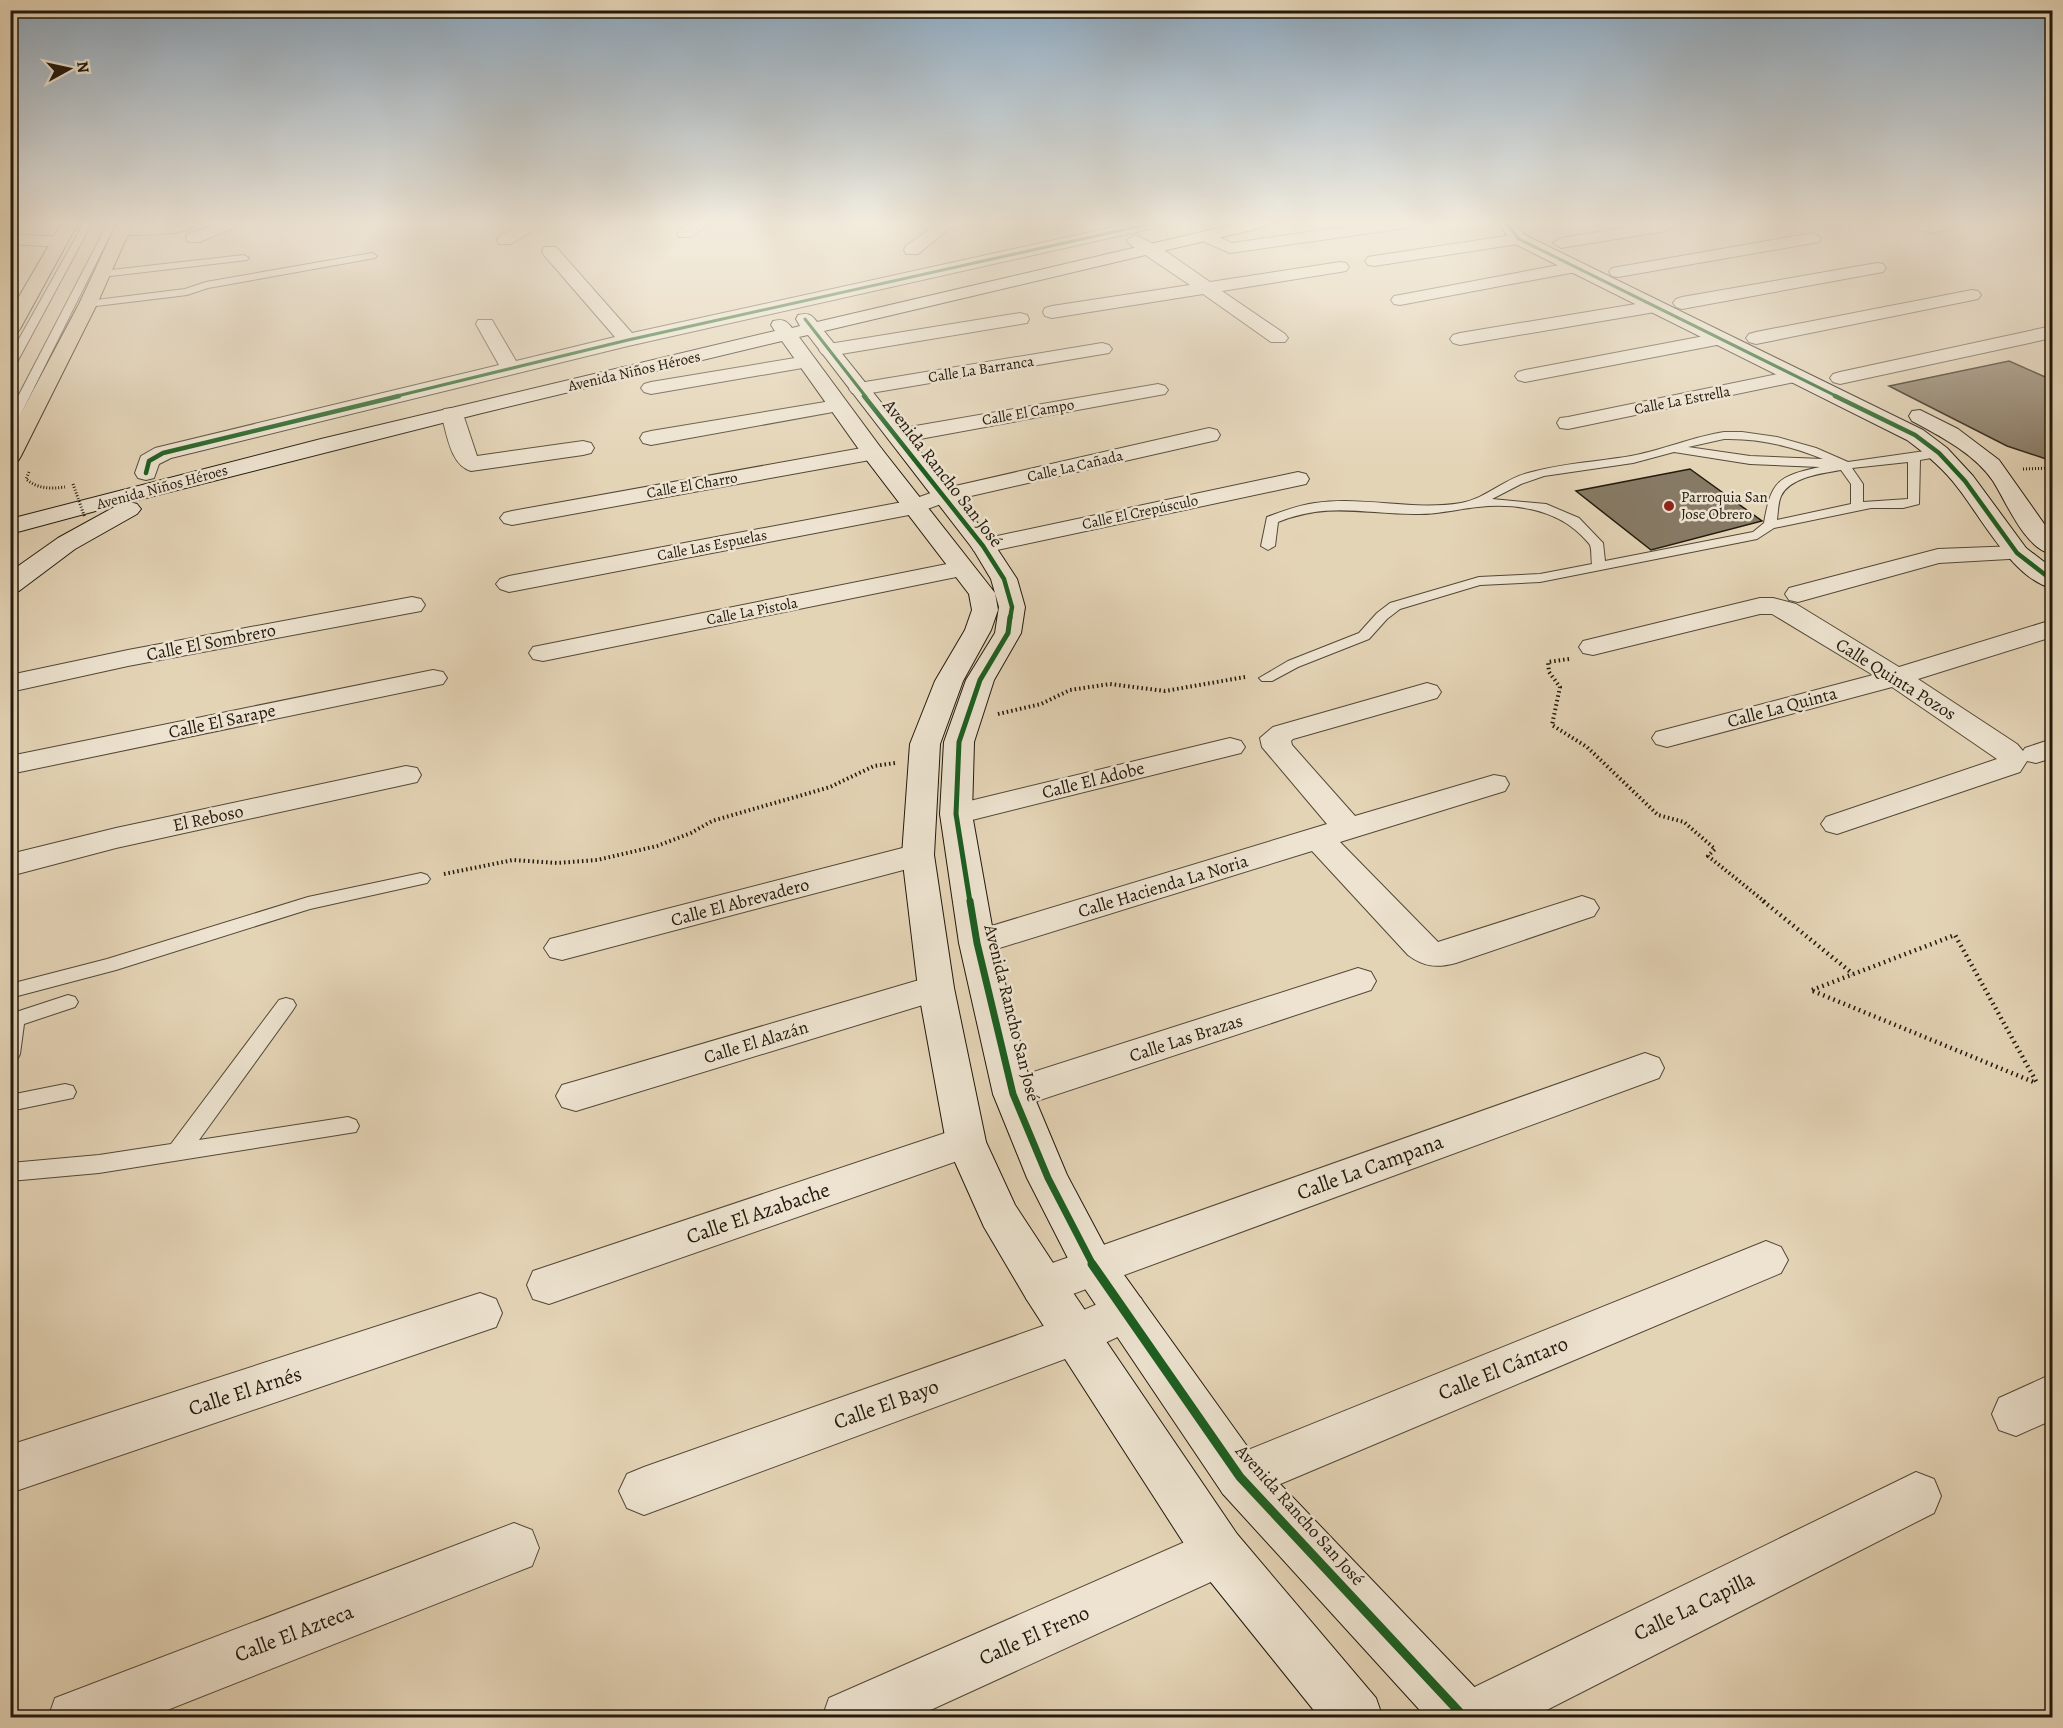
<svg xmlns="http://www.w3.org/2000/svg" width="2063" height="1728" font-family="Alegreya,serif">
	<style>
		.building { fill: #877a65; stroke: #22190d; stroke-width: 1.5 }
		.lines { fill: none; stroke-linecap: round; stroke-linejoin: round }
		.lane-casing { stroke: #524837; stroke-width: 2 }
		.street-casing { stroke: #524837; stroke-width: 2 }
		.secondary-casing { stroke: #22190d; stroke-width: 2 }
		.primary-casing { stroke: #22190d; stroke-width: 2 }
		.path-far2 { stroke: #22190d; stroke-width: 3; stroke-dasharray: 1 2; stroke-linecap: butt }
		.path-far1 { stroke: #22190d; stroke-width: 4; stroke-dasharray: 1.5 3; stroke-linecap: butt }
		.path { stroke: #22190d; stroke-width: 4.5; stroke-dasharray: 1.5 4; stroke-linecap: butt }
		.lane { fill: #ede3d0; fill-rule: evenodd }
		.street { fill: #ede3d0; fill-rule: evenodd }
		.secondary { fill: #ede3d0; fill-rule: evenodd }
		.primary { fill: #e4d4b6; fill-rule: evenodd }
		.path-bridge { stroke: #22190d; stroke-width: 3; stroke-dasharray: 1 2; stroke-linecap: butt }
		.cycleway-far4-casing { stroke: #ede3d0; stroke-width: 5 }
		.cycleway-far3-casing { stroke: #ede3d0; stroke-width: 8 }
		.cycleway-far2-casing { stroke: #ede3d0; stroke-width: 9 }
		.cycleway-far1-casing { stroke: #ede3d0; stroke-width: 10 }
		.cycleway-casing { stroke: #ede3d0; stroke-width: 13 }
		.cycleway-far4 { stroke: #1b5e20; stroke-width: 3 }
		.cycleway-far3 { stroke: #1b5e20; stroke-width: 4.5 }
		.cycleway-far2 { stroke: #1b5e20; stroke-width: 5 }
		.cycleway-far1 { stroke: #1b5e20; stroke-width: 7 }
		.cycleway { stroke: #1b5e20; stroke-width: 9 }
		.poi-dot { fill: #8f2418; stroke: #ede3d0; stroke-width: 2 }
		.labels { text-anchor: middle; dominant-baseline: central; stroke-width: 5; stroke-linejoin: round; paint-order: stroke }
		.far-street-label { font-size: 15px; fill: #22190d; stroke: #ede3d0 }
		.far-poi-label { font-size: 15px; fill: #22190d; stroke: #ede3d0; text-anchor: start }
		.street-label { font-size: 18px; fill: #22190d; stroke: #ede3d0 }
		.near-street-label { font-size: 21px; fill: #22190d; stroke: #ede3d0 }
	</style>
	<rect width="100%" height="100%" fill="#e4d4b6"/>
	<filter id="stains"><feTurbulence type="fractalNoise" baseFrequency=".00333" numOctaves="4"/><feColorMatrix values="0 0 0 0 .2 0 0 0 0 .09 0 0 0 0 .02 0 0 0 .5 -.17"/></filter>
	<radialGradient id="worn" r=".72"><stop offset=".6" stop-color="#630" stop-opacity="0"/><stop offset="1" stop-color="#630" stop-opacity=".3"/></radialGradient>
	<g class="building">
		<path d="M2009,361L2052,380V461L2007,446L1889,386Z"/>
		<path d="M1690,469L1762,521L1651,550L1576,491Z"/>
	</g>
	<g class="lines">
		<defs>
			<g id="lane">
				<path d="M84,223H92L15,366L10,369V355Z"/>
				<path d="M108,223H116L16,424L10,427V412Z"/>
				<path d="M372,253L377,256L375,258L208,288L187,295L88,307L83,304L88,301L185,289L206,282Z"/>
				<path d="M244,255L249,258L247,260L102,277L97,274L102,271Z"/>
				<path d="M1724,432H1742L1777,437L1816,448L1848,462L1939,449L1945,453L1943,456L1920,460L1919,504L1903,508H1871L1774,528L1757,539L1540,582L1480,585L1400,609L1387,619L1369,639L1298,667L1272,681H1262L1259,678L1288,661L1359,633L1377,613L1390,603L1479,577L1540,574L1592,564C1591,558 1592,551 1590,545C1588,542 1584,538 1581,535C1555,509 1514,503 1478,507C1458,509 1439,514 1419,514C1366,515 1331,501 1278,522L1275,546L1268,550L1261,546L1267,517C1283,511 1299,505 1315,503C1364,496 1412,511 1461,503C1485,499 1504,479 1528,473C1562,463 1597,462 1631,456C1663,450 1692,437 1724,432ZM1724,439C1759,438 1791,446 1823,459L1750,456L1688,447ZM1674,452L1750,464L1820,467C1778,476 1771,481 1764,523L1753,532L1605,561L1603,543L1579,518L1546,504L1492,499L1521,484L1544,476L1633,463ZM1908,462V499L1863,502V484L1852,468ZM1841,470L1851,484V504L1777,520C1778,512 1778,503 1781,496C1790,477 1823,473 1841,470Z"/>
				<path d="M421,873L427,875L430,879L427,883L310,909L116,970L10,998V984L107,959L308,897Z"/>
				<path d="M68,995L75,997L78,1002L75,1007L24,1024L20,1054L17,1060L10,1062V1014Z"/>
				<path d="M286,998L293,1000L296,1005L293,1010L199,1140L348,1117L356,1120L359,1126L356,1132L99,1173L10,1181V1163L99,1155L171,1144L279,1000Z"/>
				<path d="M65,1084L73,1086L76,1092L73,1098L10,1111V1095Z"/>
			</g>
			<g id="street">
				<path d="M164,223H199C187,237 140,234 122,235L114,230L122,225Z"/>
				<path d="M218,223H240L238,226L200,242H188L186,238L188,234Z"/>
				<path d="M525,223H545L511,244H499L497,240L499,236Z"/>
				<path d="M690,223H710L691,237H679L677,233Z"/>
				<path d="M938,223H956L918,254H906L904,250L906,246Z"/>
				<path d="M1132,223H1162L1154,228L628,346L171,458L159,464L154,478L146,480L138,478L135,473L141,456L155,448L499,365L476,324L478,320H492L516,361L615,337L544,255L542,251L544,247H556L632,333Z"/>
				<path d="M1372,223H1414L1406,228L1230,253L1200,240L1198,236L1206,231L1232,243Z"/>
				<path d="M1654,223H1671L1673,226L1665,231L1561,248L1553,243L1561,238Z"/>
				<path d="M1899,223H1956L1957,224L1955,227L1932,233L1901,226Z"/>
				<path d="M1813,233L1821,238L1819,242L1618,277L1612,276L1609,272L1612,268L1618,267Z"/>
				<path d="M10,234L60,237L68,242L60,247L10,244Z"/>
				<path d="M1519,234L1527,239L1525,243L1374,266L1368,265L1365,261L1368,257L1374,256Z"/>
				<path d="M1135,235L1158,246L1210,282L1340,262L1346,263L1349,267L1346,271L1340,272L1222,291L1285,334L1288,338L1285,342H1271L1203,294L1052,318L1045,316L1043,312L1045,308L1052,306L1190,285L1129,244L1127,240Z"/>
				<path d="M1575,262L1581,263L1584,267L1581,271L1400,305L1394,304L1391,300L1394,296L1400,295Z"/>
				<path d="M1877,263L1883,264L1886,268L1883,272L1682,309L1676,307L1673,303L1676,299L1682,297Z"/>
				<path d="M1972,290L1978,291L1981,295L1978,299L1756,344L1749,342L1746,338L1749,334L1756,332Z"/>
				<path d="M1654,301L1661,303L1663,307L1661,311L1460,345L1453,343L1450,339L1453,335L1460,333Z"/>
				<path d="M1020,313L1027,315L1029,319L1027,323L829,356L822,354L819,350L822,346L829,344Z"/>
				<path d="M2052,326V338L1840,384L1833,382L1830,378L1833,374L1840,372Z"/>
				<path d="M1720,333L1727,335L1730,339L1727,343L1525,382L1518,380L1515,376L1518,372L1525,370Z"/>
				<path d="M1102,343L1109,345L1112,349L1109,353L859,395L852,393L849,389L852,385L859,383Z"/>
				<path d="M807,356L814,358L817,362L814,366L651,394L644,392L641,388L644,384L651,382Z"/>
				<path d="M1797,370L1804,372L1807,376L1804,380L1568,429L1560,428L1557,423L1560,418L1568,417Z"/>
				<path d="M1158,384L1165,386L1168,390L1165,394L898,443L890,441L887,436L890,431L898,429Z"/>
				<path d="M837,400L844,402L848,406L844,410L651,445L643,443L640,438L643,433L651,431Z"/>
				<path d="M452,408L460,409L463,414L477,456L583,441L591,443L594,448L591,453L583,455L471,471C450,465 447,433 441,414L444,409Z"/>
				<path d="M1209,428L1217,430L1220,435L1217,440L949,501L914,514L509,592L500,589L496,584L500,579L509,576L908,501L942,489Z"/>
				<path d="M873,446L881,448L884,453L881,458L512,525L504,523L500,518L504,513L512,511Z"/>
				<path d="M1298,472L1306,474L1309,479L1306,484L983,553L974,551L971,546L974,541L983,539Z"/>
				<path d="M2017,546L2026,548L2029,553L2026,558L1939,563L1798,602L1789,600L1785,594L1789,588L1938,549Z"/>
				<path d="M962,561L971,564L975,569L971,574L543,661L533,659L529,653L533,647L543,645Z"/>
				<path d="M412,597L421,599L425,605L421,611L128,666L10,692V675L128,650Z"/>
				<path d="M1760,598H1773L1796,604L1899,667L2052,620V637L1918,679L2017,744L2023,751L2025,748L2052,739V758L2036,763L2027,761L2020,772L1837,834L1826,831L1821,824L1826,817L1997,759L1892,687L1667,747L1656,744L1652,738L1656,732L1873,675L1772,614H1760L1593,655L1583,653L1579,647L1583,641Z"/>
				<path d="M433,670L443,672L447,678L443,684L10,774V756Z"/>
				<path d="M1427,683L1437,686L1441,692L1437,698L1293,739L1291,741L1292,745L1355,816L1494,775L1505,777L1509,784L1505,791L1340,842L1438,942L1582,896L1594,900L1599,908L1594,916L1456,963C1437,968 1424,967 1408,955L1312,851L977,955L965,952L959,943L965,934L1327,824L1262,747L1260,738L1273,727Z"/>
				<path d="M1230,738L1241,741L1245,747L1241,753L956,824L945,821L940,814L945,807Z"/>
				<path d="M406,766L417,768L421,775L417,782L116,848L10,876V854L116,828Z"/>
				<path d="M918,844L930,847L934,855L930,863L562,960L550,957L544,948L550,939L562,936Z"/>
				<path d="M1358,968L1371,972L1376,981L1371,990L1013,1109L999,1105L993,1094L999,1083Z"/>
				<path d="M936,975L949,979L954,988L949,997L576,1111L562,1107L556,1096L562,1085L576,1081Z"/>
				<path d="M1645,1053L1659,1058L1664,1068L1659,1078L1043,1305L1027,1300L1021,1286L1027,1272Z"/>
				<path d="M966,1126L980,1131L986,1142L980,1153L549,1304L533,1299L527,1285L533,1271Z"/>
				<path d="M1766,1241L1781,1247L1788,1260L1781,1273L1240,1501L1223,1494L1215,1477L1223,1460Z"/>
				<path d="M1125,1292L1141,1298L1147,1312L1141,1326L1092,1349L644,1515L627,1508L619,1491L627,1474L644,1467L1063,1319Z"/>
				<path d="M480,1293L496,1299L502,1313L496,1327L10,1493V1445Z"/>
				<path d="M2052,1374V1420L2016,1436L1999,1430L1992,1414L1999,1398Z"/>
				<path d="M1916,1472L1934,1479L1941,1496L1934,1513L1531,1718H1445L1452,1698Z"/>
				<path d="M514,1523L532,1530L539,1548L532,1566L147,1718H48L55,1698Z"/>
				<path d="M1219,1527L1237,1534L1244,1552L1237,1570L913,1718H822L829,1698Z"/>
			</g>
			<g id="secondary">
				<path d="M1240,223H1268L1260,228L824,331L992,541L1017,579L1025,607L1021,633L994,680L974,742L972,814L995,943L1033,1094L1067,1175L1109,1254L1257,1460L1485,1698L1492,1718H1427L1223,1494L1079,1280L1027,1178L993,1094L959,943L940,814L944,742L966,680L995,633L999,607L991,579L973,549L808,335L799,337L881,448L995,593L998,610L991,630L963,681L940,744L934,855L954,988L986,1142L1015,1205L1059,1272L1237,1534L1376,1698L1383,1718H1320L1201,1570L1027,1300L984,1227L946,1142L918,988L902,855L910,744L935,681L965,630L972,610L969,594L865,458L782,341L478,414L130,502L137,504L141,509L137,514L75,549L19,591L10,594V572L14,569L58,538L118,505L10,534V519L321,439L775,331L771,325L773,321C782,319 786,320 792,328L800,326L796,319L798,315C808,313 811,314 817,322Z"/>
				<path d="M1498,223H1515L1525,235L1923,430L1947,448L1973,476L2026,548L2052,568V588C2014,580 1981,517 1958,488C1944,469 1926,454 1907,440L1513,243Z"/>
				<path d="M1920,410L1958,429L1999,460L2052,535V554C2025,549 2007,503 1993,481C1975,454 1940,436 1912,421L1909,416L1912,411Z"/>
			</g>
			<g id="primary">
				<path d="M62,223H78L20,329L17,333L10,335V312Z"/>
				<path d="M117,223H133L97,304L21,456L18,461L10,463V434L79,304Z"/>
			</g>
		</defs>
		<use href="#lane" class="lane-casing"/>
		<use href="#street" class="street-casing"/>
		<use href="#secondary" class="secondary-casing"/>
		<use href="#primary" class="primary-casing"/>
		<g class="path-far2">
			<path d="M2023,469L2052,468"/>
			<path d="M29,472L26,479C38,489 50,489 65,487"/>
		</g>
		<g class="path-far1">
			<path d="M1569,659L1548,662L1549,672L1560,687L1552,725L1587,747L1658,815L1684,822L1715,849L1708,856L1765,902"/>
			<path d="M998,714L1041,704L1070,690L1110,684L1165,691L1245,677"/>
			<path d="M444,874L513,860L557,863L597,860L657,846L691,833L712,821L830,787L874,766L895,763"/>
		</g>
		<g class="path">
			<path d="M1763,901L1853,974"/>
			<path d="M1812,990L1955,935L2037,1083"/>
			<path d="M1813,991L2036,1083"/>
		</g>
		<use href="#lane" class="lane"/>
		<use href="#street" class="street"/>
		<use href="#secondary" class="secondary"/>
		<use href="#primary" class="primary"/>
		<path class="path-bridge" d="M73,484L85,518"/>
		<defs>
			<g id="cycleway-far4">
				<path d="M1506,223L1519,239L1838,397"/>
				<path d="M805,319L866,397"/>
				<path d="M393,397L628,340L1154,223"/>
			</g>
			<g id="cycleway-far3">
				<path d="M864,396L983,546L1004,579L1012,607L1010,619"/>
				<path d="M1835,396L1915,435L1939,453L1965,481L2017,553L2052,580"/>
				<path d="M146,473L149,461L163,453L399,396"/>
			</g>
			<path id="cycleway-far2" d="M970,902L956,814L959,742L980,680L1008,633L1010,617"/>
			<path id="cycleway-far1" d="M970,901L977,943L1013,1094L1048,1178L1093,1265"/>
			<path id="cycleway" d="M1092,1264L1240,1477L1465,1718"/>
		</defs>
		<use href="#cycleway-far4" class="cycleway-far4-casing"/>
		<use href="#cycleway-far3" class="cycleway-far3-casing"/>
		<use href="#cycleway-far2" class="cycleway-far2-casing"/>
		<use href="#cycleway-far1" class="cycleway-far1-casing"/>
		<use href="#cycleway" class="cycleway-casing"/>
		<use href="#cycleway-far4" class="cycleway-far4"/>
		<use href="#cycleway-far3" class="cycleway-far3"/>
		<use href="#cycleway-far2" class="cycleway-far2"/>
		<use href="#cycleway-far1" class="cycleway-far1"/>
		<use href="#cycleway" class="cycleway"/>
	</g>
	<linearGradient id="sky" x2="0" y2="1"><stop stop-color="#8ca7bd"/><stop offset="0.48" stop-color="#f3ecde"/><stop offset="1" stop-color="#f3ecde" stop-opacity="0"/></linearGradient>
	<rect width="2063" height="465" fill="url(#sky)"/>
	<circle class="poi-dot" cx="1669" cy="506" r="6"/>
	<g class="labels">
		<g class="far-street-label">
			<text transform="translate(981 369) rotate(-9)">Calle La Barranca</text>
			<text transform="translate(634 371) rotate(-13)">Avenida Niños Héroes</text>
			<text transform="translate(1682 400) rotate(-11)">Calle La Estrella</text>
			<text transform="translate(1028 412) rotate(-10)">Calle El Campo</text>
			<text transform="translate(1075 466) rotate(-13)">Calle La Cañada</text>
			<text transform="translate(692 485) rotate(-10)">Calle El Charro</text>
			<text transform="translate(162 487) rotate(-15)">Avenida Niños Héroes</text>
			<text transform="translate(1140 512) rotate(-12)">Calle El Crepúsculo</text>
			<text transform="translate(712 545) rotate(-11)">Calle Las Espuelas</text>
			<text transform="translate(752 611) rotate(-11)">Calle La Pistola</text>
		</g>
		<g class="far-poi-label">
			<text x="1681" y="497">Parroquia San<tspan x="1681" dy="17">Jose Obrero</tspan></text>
		</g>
		<g class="street-label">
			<text transform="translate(943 473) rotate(52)">Avenida Rancho San José</text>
			<text transform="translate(211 642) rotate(-11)">Calle El Sombrero</text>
			<text transform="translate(1896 679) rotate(32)">Calle Quinta Pozos</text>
			<text transform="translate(1782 707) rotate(-15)">Calle La Quinta</text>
			<text transform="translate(222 721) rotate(-12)">Calle El Sarape</text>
			<text transform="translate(1093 780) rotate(-14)">Calle El Adobe</text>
			<text transform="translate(208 818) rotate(-12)">El Reboso</text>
			<text transform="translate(1163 886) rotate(-17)">Calle Hacienda La Noria</text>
			<text transform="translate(740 902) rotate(-15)">Calle El Abrevadero</text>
			<text transform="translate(1012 1013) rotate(76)">Avenida Rancho San José</text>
			<text transform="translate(1186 1038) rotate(-18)">Calle Las Brazas</text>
			<text transform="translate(756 1042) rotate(-17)">Calle El Alazán</text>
			<text transform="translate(1300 1515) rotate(48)">Avenida Rancho San José</text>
		</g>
		<g class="near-street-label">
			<text transform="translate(1370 1167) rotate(-20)">Calle La Campana</text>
			<text transform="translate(758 1213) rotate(-19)">Calle El Azabache</text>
			<text transform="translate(1503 1368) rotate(-22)">Calle El Cántaro</text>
			<text transform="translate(245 1391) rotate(-18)">Calle El Arnés</text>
			<text transform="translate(886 1404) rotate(-20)">Calle El Bayo</text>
			<text transform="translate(1694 1606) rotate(-26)">Calle La Capilla</text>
			<text transform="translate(294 1633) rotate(-21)">Calle El Azteca</text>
			<text transform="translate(1034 1635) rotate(-24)">Calle El Freno</text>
		</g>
	</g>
	<rect width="2063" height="1728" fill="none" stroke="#e4d4b6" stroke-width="36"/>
	<rect x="12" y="12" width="2039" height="1704" fill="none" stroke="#22190d" stroke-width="3"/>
	<rect x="18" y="18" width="2027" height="1692" fill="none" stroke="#22190d" stroke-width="1.5"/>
	<g transform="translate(69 69) rotate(82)" stroke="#ede3d0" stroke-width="4.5" paint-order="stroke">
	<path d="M0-4.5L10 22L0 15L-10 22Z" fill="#22190d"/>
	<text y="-9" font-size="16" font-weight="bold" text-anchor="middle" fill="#22190d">N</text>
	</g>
	<rect width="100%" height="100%" filter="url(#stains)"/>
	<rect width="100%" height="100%" fill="url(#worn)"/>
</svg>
